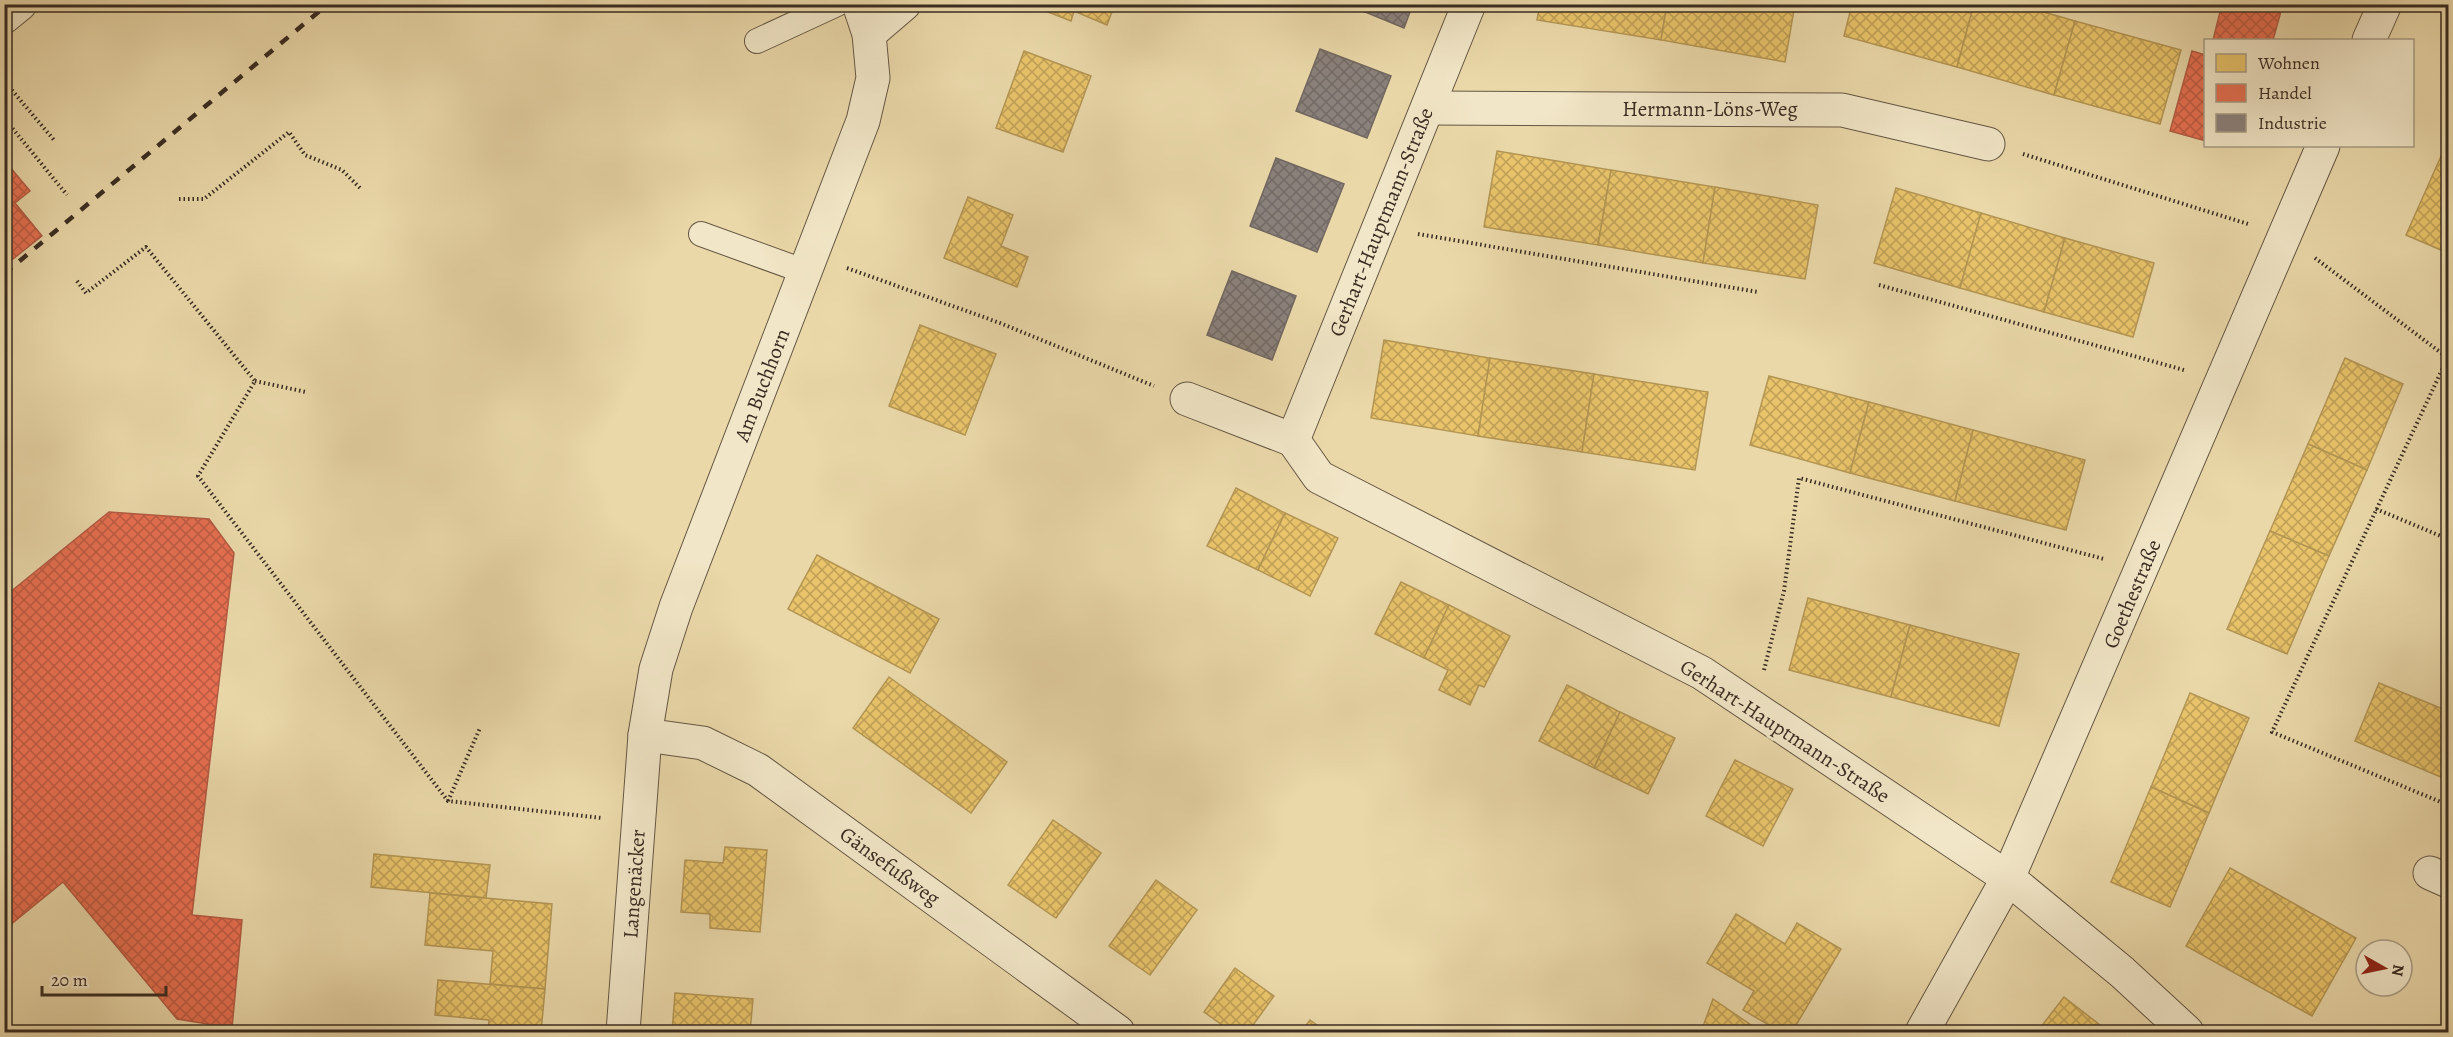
<svg xmlns="http://www.w3.org/2000/svg" width="2453" height="1037" font-family="Alegreya,serif">
	<style>
		.homes { fill: url(#homes-cross-hatch); stroke: #b49654; stroke-width: 1.5 }
		.shops { fill: url(#shops-cross-hatch); stroke: #b35b43; stroke-width: 1.5 }
		.industry { fill: url(#industry-cross-hatch); stroke: #726861; stroke-width: 1.5 }
		.lines { fill: none; stroke-linecap: round; stroke-linejoin: round }
		.service-casing { stroke: #655744; stroke-width: 26 }
		.minor-casing { stroke: #655744; stroke-width: 35 }
		.path { stroke: #392c22; stroke-width: 4; stroke-dasharray: 1.5 3; stroke-linecap: butt }
		.service { stroke: #f1e6c7; stroke-width: 24 }
		.minor { stroke: #f1e6c7; stroke-width: 33 }
		.rail { stroke: #392c22; stroke-width: 4.5; stroke-dasharray: 10 10; stroke-linecap: butt }
		.labels { text-anchor: middle; dominant-baseline: central; stroke-width: 6; stroke-linejoin: round; paint-order: stroke }
		.street-label { font-size: 21px; fill: #392c22; stroke: #f1e6c7 }
	</style>
	<defs>
		<pattern id="homes-cross-hatch" width="8" height="8" patternUnits="userSpaceOnUse" patternTransform="scale(1.5)"><rect width="8" height="8" fill="#e9c46a"/><path d="M0 0l8 8M0 8l8-8" fill="none" stroke="#be9f57"/></pattern>
		<pattern id="shops-cross-hatch" width="8" height="8" patternUnits="userSpaceOnUse" patternTransform="scale(1.5)"><rect width="8" height="8" fill="#e76f51"/><path d="M0 0l8 8M0 8l8-8" fill="none" stroke="#bc5b43"/></pattern>
		<pattern id="industry-cross-hatch" width="8" height="8" patternUnits="userSpaceOnUse" patternTransform="scale(1.5)"><rect width="8" height="8" fill="#8a817c"/><path d="M0 0l8 8M0 8l8-8" fill="none" stroke="#726a65"/></pattern>
	</defs>
	<rect width="100%" height="100%" fill="#ead8a9"/>
	<filter id="stains"><feTurbulence type="fractalNoise" baseFrequency=".00333" numOctaves="4"/><feColorMatrix values="0 0 0 0 .2 0 0 0 0 .09 0 0 0 0 .02 0 0 0 .5 -.17"/></filter>
	<radialGradient id="worn" r=".72"><stop offset=".6" stop-color="#630" stop-opacity="0"/><stop offset="1" stop-color="#630" stop-opacity=".3"/></radialGradient>
	<g class="homes">
		<path d="M1040,4H1115L1107,25L1074,11L1071,21L1038,8Z"/>
		<path d="M1540,4H1667L1661,40L1537,20Z"/>
		<path d="M1667,4H1795L1785,62L1661,40Z"/>
		<path d="M1852,4H1974L1957,67L1844,36Z"/>
		<path d="M1974,4H2016L2075,21L2054,95L1957,67Z"/>
		<path d="M2075,21L2181,50L2160,124L2054,95Z"/>
		<path d="M1024,51L1091,76L1063,152L996,128Z"/>
		<path d="M2446,145L2448,146V253L2406,235Z"/>
		<path d="M1497,151L1611,170L1598,245L1484,227Z"/>
		<path d="M1611,170L1715,187L1703,263L1598,245Z"/>
		<path d="M1715,187L1818,205L1805,279L1703,263Z"/>
		<path d="M1896,188L1981,213L1960,288L1874,263Z"/>
		<path d="M968,197L1013,215L1001,246L1028,257L1017,287L944,258Z"/>
		<path d="M1981,213L2065,238L2044,312L1960,288Z"/>
		<path d="M2065,238L2154,263L2133,337L2044,312Z"/>
		<path d="M920,325L996,354L965,435L889,406Z"/>
		<path d="M1384,340L1490,358L1478,436L1371,418Z"/>
		<path d="M1490,358L1594,374L1582,452L1478,436Z"/>
		<path d="M2345,358L2403,384L2367,470L2308,444Z"/>
		<path d="M1594,374L1708,392L1695,470L1582,452Z"/>
		<path d="M1769,376L1869,402L1850,473L1750,445Z"/>
		<path d="M1869,402L1973,430L1955,501L1850,473Z"/>
		<path d="M1973,430L2085,460L2066,530L1955,501Z"/>
		<path d="M2308,444L2367,470L2329,556L2270,531Z"/>
		<path d="M1236,488L1285,513L1258,570L1207,546Z"/>
		<path d="M1285,513L1338,538L1310,596L1258,570Z"/>
		<path d="M2270,531L2329,556L2287,654L2227,629Z"/>
		<path d="M817,555L939,619L910,673L788,609Z"/>
		<path d="M1401,582L1449,605L1424,658L1375,634Z"/>
		<path d="M1808,598L1910,625L1891,697L1789,670Z"/>
		<path d="M1449,605L1510,636L1484,687L1479,685L1470,705L1439,690L1448,670L1424,658Z"/>
		<path d="M1910,625L2019,654L1999,726L1891,697Z"/>
		<path d="M889,677L1007,762L971,813L853,728Z"/>
		<path d="M2379,683L2448,711V780L2355,741Z"/>
		<path d="M1567,685L1620,712L1594,768L1539,741Z"/>
		<path d="M2190,693L2249,718L2209,813L2151,787Z"/>
		<path d="M1620,712L1675,738L1648,794L1594,768Z"/>
		<path d="M1735,760L1793,789L1763,846L1706,816Z"/>
		<path d="M2151,787L2209,813L2170,907L2111,882Z"/>
		<path d="M1053,820L1101,853L1056,918L1008,885Z"/>
		<path d="M725,847L767,850L760,932L710,928V914L681,912L685,860L723,863Z"/>
		<path d="M374,854L490,865L486,898L371,887Z"/>
		<path d="M2230,868L2356,938L2312,1016L2186,946Z"/>
		<path d="M1156,880L1197,910L1150,975L1109,946Z"/>
		<path d="M430,893L552,904L545,989L490,984L493,951L425,945Z"/>
		<path d="M1736,914L1785,944L1797,923L1841,949L1792,1032H1781L1743,1010L1754,991L1707,963Z"/>
		<path d="M1235,968L1274,996L1248,1032H1232L1204,1012Z"/>
		<path d="M438,980L545,989L541,1032H488L489,1020L435,1015Z"/>
		<path d="M675,993L753,999L750,1032H672Z"/>
		<path d="M2064,997L2109,1032H2037Z"/>
		<path d="M1713,999L1757,1029L1755,1032H1701Z"/>
		<path d="M1310,1020L1327,1032H1301Z"/>
	</g>
	<g class="shops">
		<path d="M2222,4H2283L2273,40H2213Z"/>
		<path d="M2192,51L2206,55V141L2170,131Z"/>
		<path d="M4,160L30,191L15,203L42,236L4,266Z"/>
		<path d="M109,512L209,519L234,553L192,915L242,920L232,1028L177,1019L63,882L4,930V597Z"/>
	</g>
	<g class="industry">
		<path d="M1346,4H1413L1404,28Z"/>
		<path d="M1320,49L1391,76L1367,138L1296,111Z"/>
		<path d="M1276,158L1344,184L1317,252L1250,226Z"/>
		<path d="M1232,271L1296,296L1272,360L1207,335Z"/>
	</g>
	<g class="lines">
		<defs>
			<g id="service">
				<path d="M757,41L837,4"/>
				<path d="M701,234L806,272"/>
			</g>
			<g id="minor">
				<path d="M4,17L20,4"/>
				<path d="M869,34L904,4"/>
				<path d="M2369,40L2385,4"/>
				<path d="M1428,108L1842,110L1988,144"/>
				<path d="M1187,399L1293,440L1469,4"/>
				<path d="M1293,440L1319,477L1702,673L2008,878L2122,972L2187,1032"/>
				<path d="M645,735L703,743L758,770L1118,1032"/>
				<path d="M2430,873L2448,881"/>
				<path d="M623,1032L645,735L656,669L676,607L863,121L873,78L869,34L859,4"/>
				<path d="M1922,1032L2008,878L2323,146"/>
			</g>
		</defs>
		<use href="#service" class="service-casing"/>
		<use href="#minor" class="minor-casing"/>
		<g class="path">
			<path d="M4,89L10,88L54,140"/>
			<path d="M4,118L67,195"/>
			<path d="M2023,154L2248,224"/>
			<path d="M179,199H204L289,132L305,155L342,170L362,190"/>
			<path d="M1418,234L1758,292"/>
			<path d="M2315,258L2448,358"/>
			<path d="M847,268L1000,323L1154,386"/>
			<path d="M77,281L86,293L146,247L255,381L198,476L448,801L602,818"/>
			<path d="M1879,285L2184,370"/>
			<path d="M2448,357L2272,732L2448,805"/>
			<path d="M255,381L306,392"/>
			<path d="M2376,509L2448,539"/>
			<path d="M1764,670L1784,591L1799,478L2104,559"/>
			<path d="M448,801L480,728"/>
		</g>
		<use href="#service" class="service"/>
		<use href="#minor" class="minor"/>
		<path class="rail" d="M4,274L328,4"/>
	</g>
	<g class="labels">
		<g class="street-label">
			<text x="1710" y="109">Hermann-Löns-Weg</text>
			<text transform="translate(1381 222) rotate(-68)">Gerhart-Hauptmann-Straße</text>
			<text transform="translate(762 385) rotate(-69)">Am Buchhorn</text>
			<text transform="translate(2132 594) rotate(-67)">Goethestraße</text>
			<text transform="translate(1785 731) rotate(33)">Gerhart-Hauptmann-Straße</text>
			<text transform="translate(890 866) rotate(36)">Gänsefußweg</text>
			<text transform="translate(634 884) rotate(-86)">Langenäcker</text>
		</g>
	</g>
	<rect width="2453" height="1037" fill="none" stroke="#ead8a9" stroke-width="24"/>
	<rect x="6" y="6" width="2441" height="1025" fill="none" stroke="#392c22" stroke-width="3"/>
	<rect x="12" y="12" width="2429" height="1013" fill="none" stroke="#392c22" stroke-width="1.5"/>
	<rect x="2204" y="39" width="210" height="108" fill="#f1e6c7" stroke="#a79c85" stroke-width="1.5"/>
	<rect x="2216" y="54" width="30" height="18" fill="#e9c46a" stroke="#a79c85" stroke-width="1.5"/>
	<text x="2258" y="69" font-size="18" fill="#392c22">Wohnen</text>
	<rect x="2216" y="84" width="30" height="18" fill="#e76f51" stroke="#a79c85" stroke-width="1.5"/>
	<text x="2258" y="99" font-size="18" fill="#392c22">Handel</text>
	<rect x="2216" y="114" width="30" height="18" fill="#8a817c" stroke="#a79c85" stroke-width="1.5"/>
	<text x="2258" y="129" font-size="18" fill="#392c22">Industrie</text>
	<g transform="translate(2384 968) rotate(99)"><circle r="28" fill="#f1e6c7" stroke="#a79c85" stroke-width="1.5"/>
	<path d="M0-4.5L10 22L0 15L-10 22Z" fill="#8f2418"/>
	<text y="-9" font-size="16" font-weight="bold" text-anchor="middle" fill="#392c22">N</text>
	</g>
	<path d="M42 986v9h124v-9" fill="none" stroke="#392c22" stroke-width="3"/>
	<text x="51" y="986" font-size="18" fill="#392c22" stroke="#f1e6c7" stroke-width="4.5" paint-order="stroke">20 m</text>
	<rect width="100%" height="100%" filter="url(#stains)"/>
	<rect width="100%" height="100%" fill="url(#worn)"/>
</svg>
